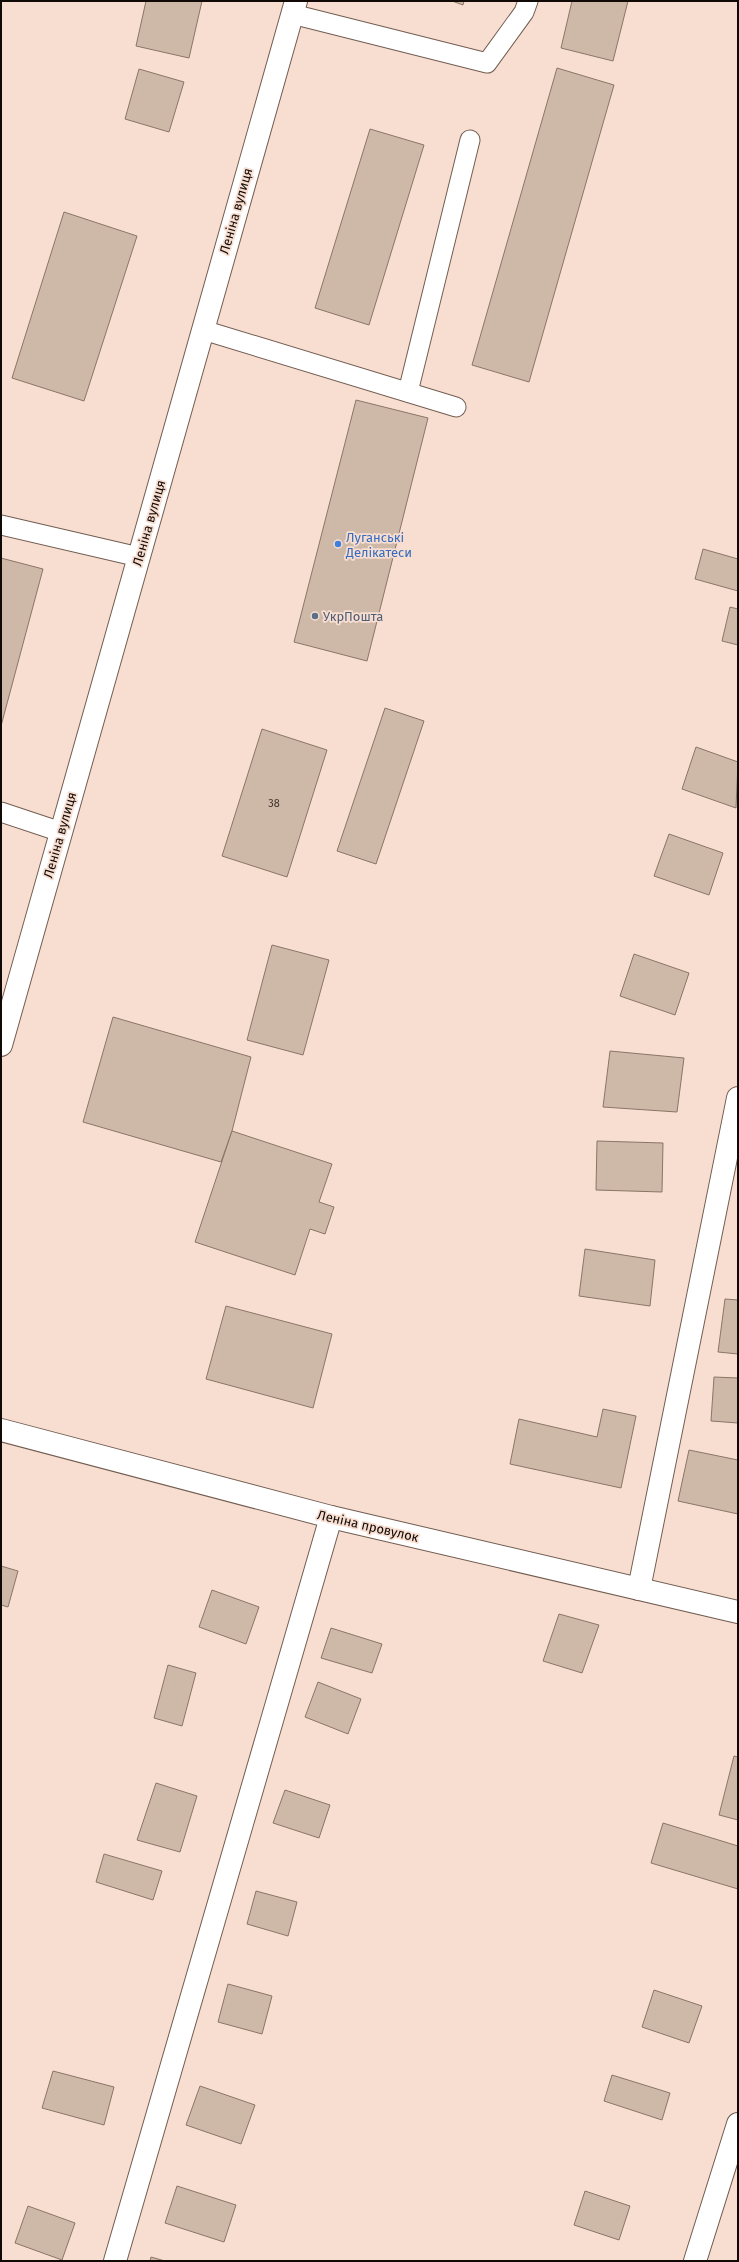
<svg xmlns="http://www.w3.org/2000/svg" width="739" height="2262" font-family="'Fira Sans',sans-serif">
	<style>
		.building { fill: #ceb8a8; stroke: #8a7567 }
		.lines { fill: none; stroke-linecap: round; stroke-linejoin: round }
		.service-casing { stroke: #725d51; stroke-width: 21 }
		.minor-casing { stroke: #725d51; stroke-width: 24 }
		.service { stroke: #fff; stroke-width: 19 }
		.minor { stroke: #fff; stroke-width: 22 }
		.shop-dot { fill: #3f7fe0; stroke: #f8ded1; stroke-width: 1.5 }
		.service-dot { fill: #5c6f8a; stroke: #f8ded1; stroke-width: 1.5 }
		.labels { text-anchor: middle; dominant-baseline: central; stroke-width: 3.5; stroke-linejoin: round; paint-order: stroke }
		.number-label { font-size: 11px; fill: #40352e }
		.street-label { font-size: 13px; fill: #110905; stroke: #f8ded1 }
		.shop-label { font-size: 13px; fill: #366cbe; stroke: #f8ded1; text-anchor: start }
		.service-label { font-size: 13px; fill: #4e5e75; stroke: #f8ded1; text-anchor: start }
	</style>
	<rect width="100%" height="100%" fill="#f8ded1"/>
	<g class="building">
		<path d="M146,1H202L189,58L136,46Z"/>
		<path d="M452,1H464L463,5Z"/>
		<path d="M572,1H628L613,61L561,48Z"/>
		<path d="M557,68L614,85L529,382L472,365Z"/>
		<path d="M139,69L184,82L169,132L125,119Z"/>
		<path d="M370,129L424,145L369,325L315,308Z"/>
		<path d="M64,212L137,236L84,401L12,378Z"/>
		<path d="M356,400L428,418L367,661L294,642Z"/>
		<path d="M703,549L738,559V591L695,579Z"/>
		<path d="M1,558L43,569L1,726Z"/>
		<path d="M730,607L738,609V645L722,641Z"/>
		<path d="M385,708L424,721L376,864L337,851Z"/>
		<path d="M262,729L327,750L287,877L222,856Z"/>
		<path d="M696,747L738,762L736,808L682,789Z"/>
		<path d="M669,834L723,853L709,895L654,876Z"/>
		<path d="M272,945L329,960L303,1055L247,1040Z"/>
		<path d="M634,954L689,973L675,1015L620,996Z"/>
		<path d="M113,1017L251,1057L232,1131L221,1162L83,1122Z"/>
		<path d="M610,1051L684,1058L677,1112L603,1107Z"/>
		<path d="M232,1131L332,1164L319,1202L334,1207L325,1234L310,1229L295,1275L195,1242Z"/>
		<path d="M597,1141L663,1143L662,1192L596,1190Z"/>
		<path d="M585,1249L655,1260L650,1306L579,1296Z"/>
		<path d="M725,1299L738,1300V1354L718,1352Z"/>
		<path d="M226,1306L332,1334L313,1408L206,1379Z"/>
		<path d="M714,1377L738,1378V1423L711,1421Z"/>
		<path d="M603,1409L636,1416L621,1488L510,1464L519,1419L597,1437Z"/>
		<path d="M689,1450L738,1460V1514L678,1501Z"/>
		<path d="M1,1566L18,1571L8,1607L1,1605Z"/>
		<path d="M212,1590L259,1607L246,1644L199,1627Z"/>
		<path d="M559,1614L599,1625L582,1673L543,1661Z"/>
		<path d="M331,1628L382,1644L372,1673L321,1658Z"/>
		<path d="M168,1665L196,1673L182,1726L154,1718Z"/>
		<path d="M318,1682L361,1699L348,1734L305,1717Z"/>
		<path d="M734,1756L738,1757V1820L719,1815Z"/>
		<path d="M156,1783L197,1796L180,1852L137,1840Z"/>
		<path d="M285,1790L330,1805L319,1838L273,1823Z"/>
		<path d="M663,1823L738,1846V1889L651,1863Z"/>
		<path d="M104,1854L162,1871L153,1900L96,1882Z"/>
		<path d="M256,1891L297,1902L288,1936L247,1924Z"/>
		<path d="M228,1984L272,1996L262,2034L218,2022Z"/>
		<path d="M654,1990L702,2006L689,2043L642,2027Z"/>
		<path d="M53,2071L114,2087L104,2125L42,2108Z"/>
		<path d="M612,2075L670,2093L662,2120L604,2101Z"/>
		<path d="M200,2086L255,2105L241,2144L186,2125Z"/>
		<path d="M177,2186L236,2205L224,2242L165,2223Z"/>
		<path d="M585,2191L630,2206L619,2240L574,2225Z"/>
		<path d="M28,2206L75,2223L62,2260L15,2243Z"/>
		<path d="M151,2257L165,2261H150Z"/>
	</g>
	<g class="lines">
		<defs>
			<g id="service">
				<path d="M292,14L487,63L524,12L528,1"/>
				<path d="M203,330L456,407"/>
				<path d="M408,392L470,140"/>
				<path d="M1,525L139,557"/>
				<path d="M1,812L61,832"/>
			</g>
			<g id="minor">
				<path d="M1,1045L296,1"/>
				<path d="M1,1430L331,1517L738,1612"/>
				<path d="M639,1589L738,1098"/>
				<path d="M115,2261L331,1517"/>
				<path d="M695,2261L738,2124"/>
			</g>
		</defs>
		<use href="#service" class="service-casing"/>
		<use href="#minor" class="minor-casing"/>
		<use href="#service" class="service"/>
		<use href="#minor" class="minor"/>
	</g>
	<circle class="shop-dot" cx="338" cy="544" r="4"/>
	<circle class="service-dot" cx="315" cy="616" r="4"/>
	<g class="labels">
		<g class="number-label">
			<text x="274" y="803">38</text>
		</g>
		<g class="street-label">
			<text transform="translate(236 211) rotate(-74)">Леніна вулиця</text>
			<text transform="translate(149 523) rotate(-74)">Леніна вулиця</text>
			<text transform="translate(60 835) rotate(-74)">Леніна вулиця</text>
			<text transform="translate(368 1526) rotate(13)">Леніна провулок</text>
		</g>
		<g class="shop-label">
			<text x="346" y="537">Луганські<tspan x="346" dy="15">Делікатеси</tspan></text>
		</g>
		<g class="service-label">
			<text x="323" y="616">УкрПошта</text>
		</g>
	</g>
	<rect width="739" height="2262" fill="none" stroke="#110905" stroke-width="4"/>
</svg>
